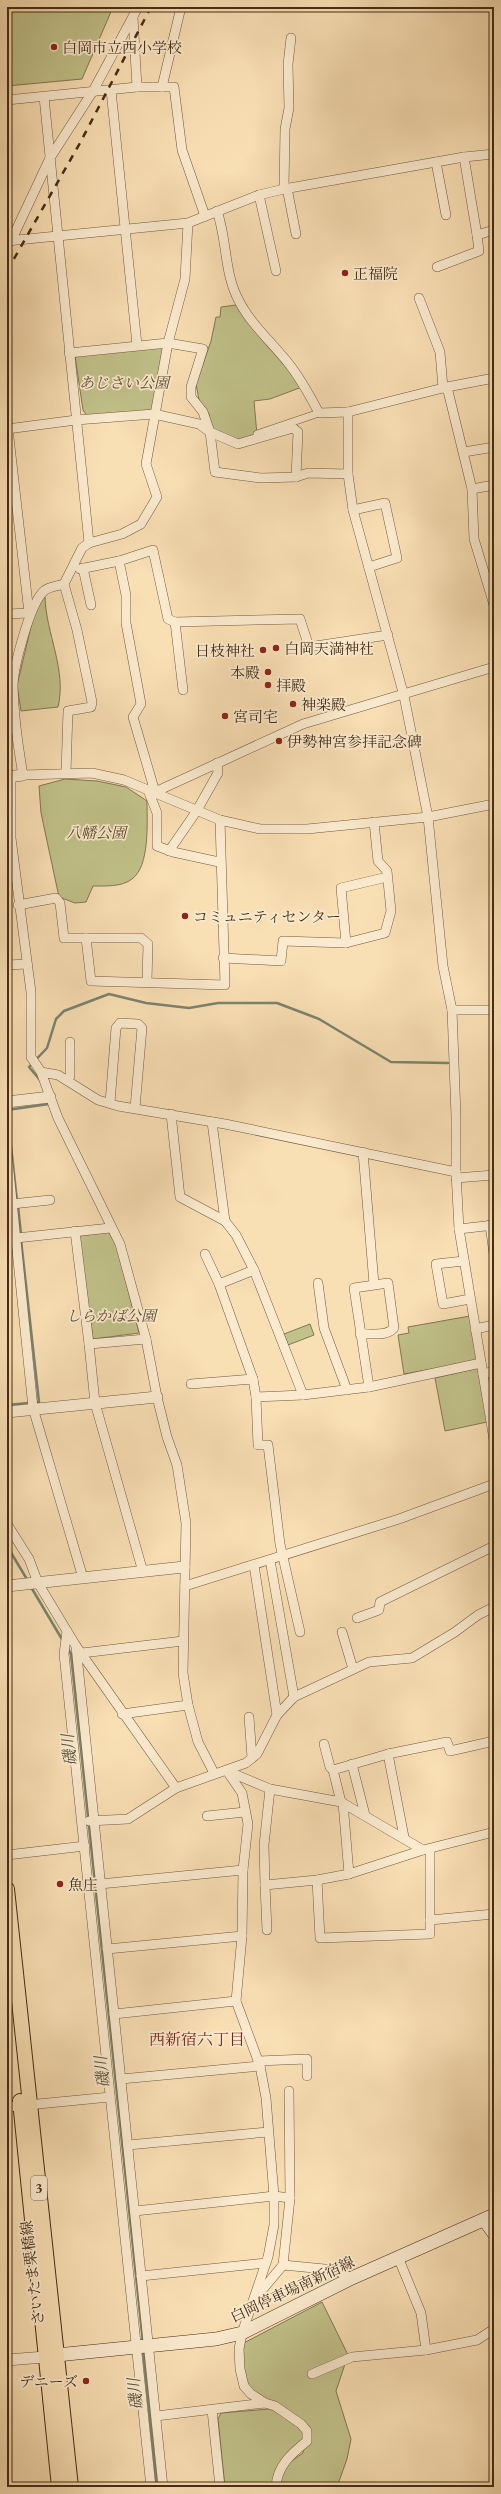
<svg xmlns="http://www.w3.org/2000/svg" width="501" height="2494" font-family="'EB Garamond','Noto Serif JP',serif">
	<style>
		.green { fill: #c1c18a; stroke: #837650 }
		.lines { fill: none; stroke-linecap: round; stroke-linejoin: round }
		.stream { stroke: #7a836f; stroke-width: 2.5 }
		.pedestrian-casing { stroke: #72593e; stroke-width: 8 }
		.minor-casing { stroke: #72593e; stroke-width: 10 }
		.tertiary-casing { stroke: #72593e; stroke-width: 12 }
		.secondary-casing { stroke: #452c16; stroke-width: 14 }
		.primary-casing { stroke: #452c16; stroke-width: 16 }
		.pedestrian { stroke: #fbeace; stroke-width: 7 }
		.minor { stroke: #fbeace; stroke-width: 9 }
		.tertiary { stroke: #fbeace; stroke-width: 11 }
		.secondary { stroke: #fbeace; stroke-width: 13 }
		.primary { stroke: #f9dfb4; stroke-width: 14 }
		.rail { stroke: #452c16; stroke-width: 2.5; stroke-dasharray: 7 7; stroke-linecap: butt }
		.poi-dot { fill: #8f2418; stroke: #fbeace; stroke-width: 1.5 }
		.labels { text-anchor: middle; dominant-baseline: central; stroke-width: 3.5; stroke-linejoin: round; paint-order: stroke }
		.shield { fill: #fbeace; stroke: #7c654d; stroke-width: 1 }
		.shield-label { font-size: 14px; font-weight: bold; fill: #452c16 }
		.poi-label { font-size: 15px; fill: #452c16; stroke: #fbeace; text-anchor: start }
		.park-label { font-size: 15px; font-style: italic; fill: #5e4a2d; stroke: #fbeace }
		.street-label { font-size: 15px; fill: #452c16; stroke: #fbeace }
		.water-label { font-size: 16px; font-style: italic; fill: #5b503b; stroke: #fbeace }
		.neighbourhood-label { font-size: 16px; fill: #7a1f14; stroke: #fbeace }
	</style>
	<rect width="100%" height="100%" fill="#f9dfb4"/>
	<filter id="stains"><feTurbulence type="fractalNoise" baseFrequency=".005" numOctaves="4"/><feColorMatrix values="0 0 0 0 .2 0 0 0 0 .09 0 0 0 0 .02 0 0 0 .5 -.17"/></filter>
	<radialGradient id="worn" r=".72"><stop offset=".6" stop-color="#630" stop-opacity="0"/><stop offset="1" stop-color="#630" stop-opacity=".3"/></radialGradient>
	<g class="green">
		<path d="M7,7H113L82,79L7,86Z"/>
		<path d="M236,305L261,338L287,364L302,387L270,399L254,401L257,435L240,440L211,429L209,414L199,400L196,384L211,341L216,317H220L221,307Z"/>
		<path d="M164,346L152,410L87,416L83,410L75,356Z"/>
		<path d="M45,597C46,634 67,670 58,707L21,711L17,685L37,602Z"/>
		<path d="M65,779L97,781L126,787L147,801C147,822 150,866 132,879C122,887 105,886 93,886L86,902L75,903L59,897L41,813L39,786Z"/>
		<path d="M109,1232L117,1247L139,1333L93,1339L79,1236Z"/>
		<path d="M470,1316L477,1361L404,1374L398,1335L409,1333L408,1327Z"/>
		<path d="M310,1324L314,1335L288,1345L284,1334Z"/>
		<path d="M478,1368L487,1422L445,1431L435,1378Z"/>
		<path d="M322,2302L348,2355L336,2391L351,2439L347,2459L337,2487H278L279,2470L303,2453L304,2440C286,2453 274,2464 273,2487H225L218,2419L221,2413L269,2409L248,2392L240,2345Z"/>
	</g>
	<g class="lines">
		<g class="stream">
			<path d="M40,1080L29,1067L47,1048L56,1019L64,1011L109,994L146,1003L189,1008L218,1003H277L319,1019L391,1062L448,1063"/>
			<path d="M17,1201L7,1110L49,1104"/>
			<path d="M18,1206L21,1235"/>
			<path d="M7,1405L39,1402L21,1240"/>
			<path d="M7,1546L28,1581"/>
			<path d="M31,1587L63,1641"/>
			<path d="M68,1649L71,1654L143,2343"/>
			<path d="M143,2350L157,2487"/>
		</g>
		<defs>
			<path id="pedestrian" d="M257,434L319,413"/>
			<g id="minor">
				<path d="M133,17L137,87"/>
				<path d="M162,87L181,7"/>
				<path d="M111,90L137,345"/>
				<path d="M44,97L89,543"/>
				<path d="M7,100L137,87H174L182,150L205,216"/>
				<path d="M464,157L477,235L494,230"/>
				<path d="M436,162L446,215"/>
				<path d="M287,188L296,234"/>
				<path d="M284,189L285,129L289,108L288,64L291,38"/>
				<path d="M259,195L276,271"/>
				<path d="M217,211C227,239 224,270 237,297C249,323 272,342 289,364C301,379 310,396 319,413L348,412L447,387L472,489L474,539L494,605"/>
				<path d="M7,241L188,223L259,195L284,189L464,157L494,154"/>
				<path d="M11,241L50,158L93,91L138,7"/>
				<path d="M437,267L479,251L477,235"/>
				<path d="M419,298L440,352L443,388"/>
				<path d="M69,353L168,343L203,349L191,387V397L203,412L210,432L215,472L261,478L296,477L308,473L348,474"/>
				<path d="M447,387L494,378"/>
				<path d="M348,412V474L353,510L404,696L428,817L443,966L452,1010L456,1116V1172L459,1229L494,1440"/>
				<path d="M7,420L29,613"/>
				<path d="M7,429L76,420L154,414L199,424L210,432L238,444L293,428L298,432L296,477"/>
				<path d="M464,452L494,447"/>
				<path d="M472,489L494,485"/>
				<path d="M353,510L385,503L397,558L369,567"/>
				<path d="M119,561L126,595V623L141,704L133,717L155,792"/>
				<path d="M83,568L91,605"/>
				<path d="M80,569L119,561L153,550L168,619L175,622L300,619L309,647L388,635"/>
				<path d="M64,584C58,586 48,587 44,591C30,603 13,668 13,687C14,715 18,747 23,775L92,773L124,780L220,820L260,829H307L428,817L494,804"/>
				<path d="M7,614L29,613"/>
				<path d="M175,622L183,690"/>
				<path d="M66,773L68,711L91,707L92,702L77,630L64,584L82,548L89,543L122,534L141,524L157,497L146,464L168,343L185,279L188,223"/>
				<path d="M11,777V838L31,992V1057L41,1072L58,1118L120,1244L146,1339L157,1397L167,1437L177,1465L186,1523L183,1673L188,1705L198,1742L214,1773"/>
				<path d="M148,790L157,813V846L173,852L219,862"/>
				<path d="M155,792L303,724L494,667"/>
				<path d="M169,851L196,812L218,773L217,763"/>
				<path d="M18,905L56,898L60,903L64,938H141L148,944L147,981"/>
				<path d="M86,938L91,981L225,985L220,820"/>
				<path d="M346,943L341,888L387,877"/>
				<path d="M223,958L281,961L283,941L346,943L385,933L391,911L387,871L378,861L374,822"/>
				<path d="M7,965L27,964"/>
				<path d="M452,1010H494"/>
				<path d="M41,1072L58,1075L98,1100L118,1106L225,1124L456,1172"/>
				<path d="M67,1080L70,1076V1042"/>
				<path d="M110,1103L116,1028L120,1023L138,1024L142,1028L135,1108"/>
				<path d="M171,1114L180,1197L225,1221"/>
				<path d="M212,1122L225,1221L236,1235L254,1270L303,1395"/>
				<path d="M7,1152L33,1408L83,1578"/>
				<path d="M363,1152L374,1284"/>
				<path d="M456,1178L494,1175"/>
				<path d="M12,1204L50,1200"/>
				<path d="M490,1225L494,1254"/>
				<path d="M459,1229L494,1225"/>
				<path d="M75,1231L89,1344L146,1339"/>
				<path d="M7,1239L110,1228"/>
				<path d="M205,1254L219,1284L253,1379"/>
				<path d="M464,1261L436,1264L443,1304L470,1299"/>
				<path d="M318,1283L324,1328L347,1390"/>
				<path d="M219,1284L254,1270"/>
				<path d="M475,1329L494,1325"/>
				<path d="M360,1334C372,1333 386,1337 394,1328L388,1283L354,1288L369,1387"/>
				<path d="M89,1344L95,1403L143,1572"/>
				<path d="M483,1374L494,1371"/>
				<path d="M191,1384L253,1379L256,1397L303,1395L369,1387L481,1363"/>
				<path d="M256,1397L258,1445H268L280,1544L300,1632"/>
				<path d="M7,1524L29,1559L38,1583L76,1646L176,1788"/>
				<path d="M270,1560L294,1697"/>
				<path d="M254,1565L277,1715"/>
				<path d="M185,1586L399,1519L494,1484"/>
				<path d="M357,1618L379,1610L380,1602L494,1546"/>
				<path d="M67,1631L64,1654L151,2487"/>
				<path d="M342,1632L353,1669"/>
				<path d="M76,1646L163,2487"/>
				<path d="M82,1653L183,1641"/>
				<path d="M122,1714L188,1705"/>
				<path d="M249,1717L252,1758"/>
				<path d="M324,1744L330,1767L333,1770"/>
				<path d="M388,1754L404,1837"/>
				<path d="M352,1764L365,1815"/>
				<path d="M227,1771L242,1793L248,1824L243,1870L242,1936L236,2001L260,2066L266,2098L274,2196V2225L268,2257L242,2333L239,2349L240,2369L244,2386L251,2394L265,2403L275,2406L301,2424L307,2431V2441C291,2454 277,2466 276,2487"/>
				<path d="M227,1771L270,1789L341,1802L423,1850L494,1832"/>
				<path d="M270,1789L264,1845L265,1885L317,1880L349,1874L423,1850"/>
				<path d="M341,1802L333,1770L388,1754L447,1742L450,1751L494,1741"/>
				<path d="M343,1803L349,1874"/>
				<path d="M207,1816L245,1812"/>
				<path d="M89,1821L128,1819L176,1788L246,1763L257,1754L277,1715L294,1697L369,1662L412,1658L455,1632L478,1615L494,1607"/>
				<path d="M430,1850V1920L494,1914"/>
				<path d="M7,1855L85,1846"/>
				<path d="M317,1880L320,1938L430,1934V1920"/>
				<path d="M100,1884L243,1870"/>
				<path d="M265,1885L267,1930"/>
				<path d="M107,1949L242,1936"/>
				<path d="M114,2014L236,2001"/>
				<path d="M258,2061L307,2059V2076"/>
				<path d="M121,2079L260,2066"/>
				<path d="M7,2107L110,2097"/>
				<path d="M128,2145L268,2132"/>
				<path d="M135,2211L274,2196L290,2198"/>
				<path d="M482,2220L494,2237"/>
				<path d="M398,2257L421,2313L426,2350"/>
				<path d="M283,2265L290,2198L289,2091"/>
				<path d="M141,2276L265,2263"/>
				<path d="M257,2296L283,2265L335,2270L352,2278"/>
				<path d="M312,2374L352,2357L426,2350L477,2340L494,2329"/>
				<path d="M212,2410L220,2487"/>
				<path d="M156,2416L265,2403"/>
			</g>
			<g id="tertiary">
				<path d="M7,777L23,775"/>
				<path d="M7,1102L50,1097"/>
				<path d="M7,1412L157,1397"/>
				<path d="M7,1586L184,1567"/>
				<path d="M7,2360L45,2357"/>
			</g>
			<path id="secondary" d="M47,2356L216,2339L242,2333L352,2278L494,2215"/>
			<g id="primary">
				<path d="M7,1889L71,2487"/>
				<path d="M20,2101L59,2487"/>
			</g>
		</defs>
		<use href="#pedestrian" class="pedestrian-casing"/>
		<use href="#minor" class="minor-casing"/>
		<use href="#tertiary" class="tertiary-casing"/>
		<use href="#secondary" class="secondary-casing"/>
		<use href="#primary" class="primary-casing"/>
		<use href="#pedestrian" class="pedestrian"/>
		<use href="#minor" class="minor"/>
		<use href="#tertiary" class="tertiary"/>
		<use href="#secondary" class="secondary"/>
		<use href="#primary" class="primary"/>
		<path class="rail" d="M7,271L80,143L151,7"/>
	</g>
	<g class="poi-dot">
		<circle cx="54" cy="47" r="4"/>
		<circle cx="345" cy="273" r="4"/>
		<circle cx="276" cy="648" r="4"/>
		<circle cx="263" cy="650" r="4"/>
		<circle cx="268" cy="672" r="4"/>
		<circle cx="268" cy="685" r="4"/>
		<circle cx="293" cy="704" r="4"/>
		<circle cx="225" cy="716" r="4"/>
		<circle cx="279" cy="741" r="4"/>
		<circle cx="185" cy="916" r="4"/>
		<circle cx="60" cy="1884" r="4"/>
		<circle cx="86" cy="2381" r="4"/>
	</g>
	<g class="labels">
		<rect class="shield" x="31" y="2176" width="16" height="24" rx="3"/>
		<g class="shield-label">
			<text x="39" y="2188">3</text>
		</g>
		<g class="poi-label">
			<text x="62" y="47">白岡市立西小学校</text>
			<text x="353" y="273">正福院</text>
			<text x="284" y="648">白岡天満神社</text>
			<text x="255" y="650" text-anchor="end">日枝神社</text>
			<text x="260" y="672" text-anchor="end">本殿</text>
			<text x="276" y="685">拝殿</text>
			<text x="301" y="704">神楽殿</text>
			<text x="233" y="716">宮司宅</text>
			<text x="287" y="741">伊勢神宮参拝記念碑</text>
			<text x="193" y="916">コミュニティセンター</text>
			<text x="68" y="1884">魚庄</text>
			<text x="78" y="2381" text-anchor="end">デニーズ</text>
		</g>
		<g class="park-label">
			<text x="124" y="382">あじさい公園</text>
			<text x="96" y="832">八幡公園</text>
			<text x="111" y="1315">しらかば公園</text>
		</g>
		<g class="street-label">
			<text transform="translate(32 2273) rotate(-97)">さいたま栗橋線</text>
			<text transform="translate(292 2289) rotate(-25)">白岡停車場南新宿線</text>
		</g>
		<g class="water-label">
			<text transform="translate(69 1750) rotate(-96)">磯川</text>
			<text transform="translate(102 2072) rotate(-96)">磯川</text>
			<text transform="translate(135 2394) rotate(-96)">磯川</text>
		</g>
		<g class="neighbourhood-label">
			<text x="197" y="2039">西新宿六丁目</text>
		</g>
	</g>
	<rect width="501" height="2494" fill="none" stroke="#f9dfb4" stroke-width="24"/>
	<rect x="8" y="8" width="485" height="2478" fill="none" stroke="#452c16" stroke-width="2"/>
	<rect x="12" y="12" width="477" height="2470" fill="none" stroke="#452c16"/>
	<rect width="100%" height="100%" filter="url(#stains)"/>
	<rect width="100%" height="100%" fill="url(#worn)"/>
</svg>
